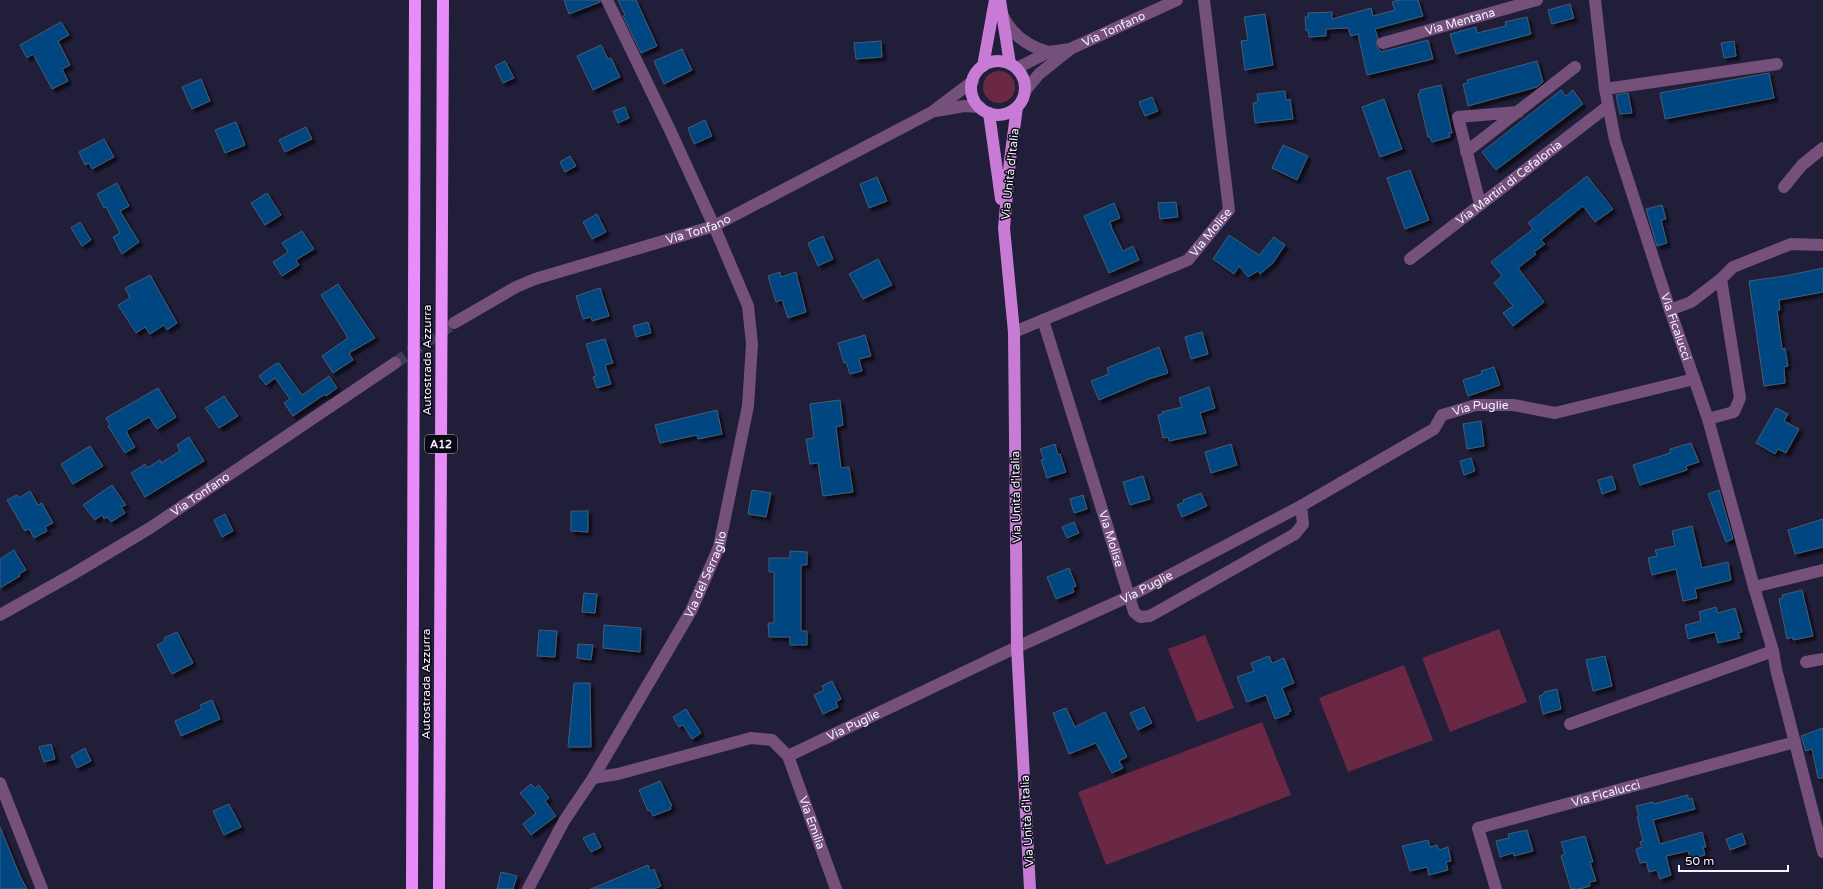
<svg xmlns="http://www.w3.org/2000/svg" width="1823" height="889" font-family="'Varela Round',sans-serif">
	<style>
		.green { fill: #6b2845 }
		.building { fill: #034781; stroke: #455b74; filter: url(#shadow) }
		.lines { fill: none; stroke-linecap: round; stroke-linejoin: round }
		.minor-tunnel { stroke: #403e56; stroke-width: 12; stroke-dasharray: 12 6; stroke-linecap: butt }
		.minor { stroke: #74507a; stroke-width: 12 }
		.major { stroke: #c77bd4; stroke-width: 12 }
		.highway { stroke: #e78cf8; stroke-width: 12 }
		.labels { text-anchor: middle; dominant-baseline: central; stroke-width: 3; stroke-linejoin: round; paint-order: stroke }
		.shield { fill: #0a0915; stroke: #aeadb8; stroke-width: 1 }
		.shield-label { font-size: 11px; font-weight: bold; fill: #f4f3fe }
		.street-label { font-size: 12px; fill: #f4f3fe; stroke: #0a0915 }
	</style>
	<defs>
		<filter id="shadow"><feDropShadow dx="3.5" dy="3.5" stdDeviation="1" flood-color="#0009"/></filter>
	</defs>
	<rect width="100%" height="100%" fill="#201e38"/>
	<g class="green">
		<circle cx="999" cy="87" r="16"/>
		<path d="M1499,629L1527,702L1450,732L1422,658Z"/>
		<path d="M1205,635L1234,708L1197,722L1168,649Z"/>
		<path d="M1404,665L1433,740L1348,772L1319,698Z"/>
		<path d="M1262,722L1291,795L1106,865L1078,792Z"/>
	</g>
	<g class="building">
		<path d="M564,0H600V2L569,14Z"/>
		<path d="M618,0H636L657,46L641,53L623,16L625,15Z"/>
		<path d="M1399,0H1418L1423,16L1375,29L1378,38L1376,45L1381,52L1428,40L1433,59L1367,75L1358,34L1351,36L1348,28L1326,29V36L1309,37L1308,30L1306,31L1305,17H1308V13L1332,12V19L1371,8L1373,16L1395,10L1392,2Z"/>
		<path d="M1570,4L1574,18L1552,24L1548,10Z"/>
		<path d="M1265,14L1273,65L1245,70L1241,41L1248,40L1244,17Z"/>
		<path d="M1527,17L1531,34L1456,54L1450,34L1476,27L1477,33L1506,26L1505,22Z"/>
		<path d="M61,22L69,35L58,41L70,65L62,69L68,81L52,89L33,54L27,58L20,45Z"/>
		<path d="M881,41L882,57L856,59L854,43Z"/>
		<path d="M1734,41L1736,56L1724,58L1721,43Z"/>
		<path d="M601,45L608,59L611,58L620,77L593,90L577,56Z"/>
		<path d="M682,49L692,70L664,84L654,61Z"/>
		<path d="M505,61L514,78L503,83L495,66Z"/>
		<path d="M1537,61L1543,82L1537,87L1468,106L1463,84L1468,83L1467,80Z"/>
		<path d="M1769,73L1774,98L1665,119L1660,93Z"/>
		<path d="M201,79L210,101L192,109L182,87Z"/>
		<path d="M1441,85L1452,133H1449L1450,137L1432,142L1430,137H1428L1418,94L1420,93V90Z"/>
		<path d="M1561,90L1566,96L1573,90L1583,104L1496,170L1482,152Z"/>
		<path d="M1285,91L1286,100L1290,99L1293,119L1255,123L1253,103L1258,102L1257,94Z"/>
		<path d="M1628,93L1632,113L1620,114L1616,95Z"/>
		<path d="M1152,97L1158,111L1145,116L1139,102Z"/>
		<path d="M1384,99L1402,149L1380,157L1362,107Z"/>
		<path d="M625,107L629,118L618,123L613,111Z"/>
		<path d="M705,120L712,136L694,144L688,128Z"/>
		<path d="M236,122L245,145L225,153L215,130Z"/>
		<path d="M306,127L312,139L285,152L279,140Z"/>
		<path d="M104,139L114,157L92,169L89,163L85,165L79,152Z"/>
		<path d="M1283,145L1308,156L1297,180L1272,168Z"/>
		<path d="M570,156L576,166L565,172L560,162Z"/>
		<path d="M1410,170L1429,220L1405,229L1387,178Z"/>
		<path d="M1587,176L1613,209L1595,222L1583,206L1541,240L1545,244L1534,252L1536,254L1518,268L1544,302L1513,326L1503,313L1513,306L1494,283L1502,276L1491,262L1533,229L1528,223Z"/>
		<path d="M877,177L887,201L869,208L860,184Z"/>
		<path d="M117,183L129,206L120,211L139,242L122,254L113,237L120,233L106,207L104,208L97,194Z"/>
		<path d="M267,193L281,215L265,225L251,203Z"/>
		<path d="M1176,202L1178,217L1160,219L1158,203Z"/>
		<path d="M1114,203L1120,218L1110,222L1112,229L1123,251L1133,246L1139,260L1109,273L1084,216Z"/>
		<path d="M1662,205L1666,219L1661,220L1667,243L1657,246L1646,209Z"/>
		<path d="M597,214L606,232L592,239L583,222Z"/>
		<path d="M80,222L91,240L82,246L71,228Z"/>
		<path d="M302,231L314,249L296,260L299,265L282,276L273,262L288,252L282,243Z"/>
		<path d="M1229,235L1259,255L1274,237L1285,245L1273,263L1260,274L1258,271L1248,277L1239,266L1234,274L1213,259Z"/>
		<path d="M823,236L833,259L818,266L808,243Z"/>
		<path d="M878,259L892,285L863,299L849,274Z"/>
		<path d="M1823,268V292L1779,300L1780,310H1777L1782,349L1785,348L1788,366L1784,367L1785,383L1764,386L1749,281L1785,276Z"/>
		<path d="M780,272L781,277L796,272L806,312L788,318L782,300L776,302L768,276Z"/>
		<path d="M150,275L177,323L167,330L164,325L150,334L145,327L136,333L118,305L130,298L125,288Z"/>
		<path d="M338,284L375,338L349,353L353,360L333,373L322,356L348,338L321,295Z"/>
		<path d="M600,288L609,316L592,321L591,317L583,319L576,296Z"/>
		<path d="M648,322L651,333L636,337L633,326Z"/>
		<path d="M1202,332L1208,354L1191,359L1185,337Z"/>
		<path d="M865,335L871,356L859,359L862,371L850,374L846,362L844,363L838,343Z"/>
		<path d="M605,339L613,363L605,365L611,384L597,388L593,377L596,376L586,344Z"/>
		<path d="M1159,347L1168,373L1149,379L1099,400L1091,381L1109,374L1107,368Z"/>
		<path d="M279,363L302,395L329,376L337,388L326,396L325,394L293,416L284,403L290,399L275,378L266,385L259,376L275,364Z"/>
		<path d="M1494,367L1500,385L1468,396L1463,380L1482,374L1481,371Z"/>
		<path d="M1209,387L1215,408L1200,413L1206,433L1169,441L1168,437L1163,438L1158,415L1163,414L1162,412L1182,407L1179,398Z"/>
		<path d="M158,388L176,417L157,429L149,417L126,431L135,447L125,453L108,426L110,425L106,418Z"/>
		<path d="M224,396L238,416L219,428L205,408Z"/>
		<path d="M840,400L843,425L836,427L841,468L849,467L853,492L823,496L818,463L810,464L806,439L814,438L810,404Z"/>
		<path d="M1776,408L1788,414L1784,421L1799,429L1786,453L1778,449L1775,454L1756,443Z"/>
		<path d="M717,410L722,434L698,439L697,435L660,443L655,425Z"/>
		<path d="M1481,421L1484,446L1467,449L1463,424Z"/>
		<path d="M189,437L204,461L145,497L131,473L145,464L147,468L160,460L161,463L180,451L177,445Z"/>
		<path d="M1691,443L1699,462L1686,466L1687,470L1640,485L1633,465L1670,453V449Z"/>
		<path d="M1055,444L1058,455L1060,454L1066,472L1047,478L1041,460L1044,459L1040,449Z"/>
		<path d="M1231,444L1237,465L1211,473L1205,452Z"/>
		<path d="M90,446L103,466L73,484L61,464Z"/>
		<path d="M1471,458L1475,471L1464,475L1460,461Z"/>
		<path d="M1143,476L1150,499L1130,505L1123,482Z"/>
		<path d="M1612,476L1616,489L1602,494L1598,480Z"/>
		<path d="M112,485L126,505L121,507L125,513L111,522L107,517L104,519L102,515L95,520L83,505Z"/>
		<path d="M752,490L771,493L766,517L748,514Z"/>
		<path d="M1719,490L1733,539L1726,542L1708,494Z"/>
		<path d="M30,491L38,505L42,503L53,523L45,527L47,531L34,538L29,529L25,531L7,500L17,495L19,498Z"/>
		<path d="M1201,493L1207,506L1182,517L1177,505L1184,502L1183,500Z"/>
		<path d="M1083,495L1087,509L1074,513L1070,499Z"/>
		<path d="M571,511H588V532L571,531Z"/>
		<path d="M225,514L233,531L222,537L214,520Z"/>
		<path d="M1823,519V547L1795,554L1788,530Z"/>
		<path d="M1074,522L1079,533L1067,538L1062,527Z"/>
		<path d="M1692,526L1702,568L1728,562L1731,580L1695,589L1697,598L1683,601L1676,569L1652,575L1648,558L1657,556L1655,550L1675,546L1672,531Z"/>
		<path d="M14,550L26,570L19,574L20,576L0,588V559Z"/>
		<path d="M790,551L807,552V565H801V631H807V645H790V637H769L768,623H774V572H769V558H790Z"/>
		<path d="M1069,568L1076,586L1072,588L1074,592L1056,599L1047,577Z"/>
		<path d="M1802,590L1813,636L1793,640V637L1787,639L1779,599L1783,598L1782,595Z"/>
		<path d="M584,593L597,594L595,613L582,612Z"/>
		<path d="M1716,607L1718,613L1735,608L1742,632L1738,633L1740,638L1718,643L1715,632L1688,639L1685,625L1701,621L1699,612Z"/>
		<path d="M604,625L641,628L640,652L603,648Z"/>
		<path d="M539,630L557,631L555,657L537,656Z"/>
		<path d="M177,632L193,663L172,674L157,645L165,641L164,638Z"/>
		<path d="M578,644L593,645L591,660L577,658Z"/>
		<path d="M1269,656L1272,663L1284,658L1294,683L1282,688L1291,711L1288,712L1289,714L1275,719L1266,695L1247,702L1237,677L1254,671L1251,663Z"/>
		<path d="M1605,656L1612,686L1593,691L1586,660Z"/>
		<path d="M832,681L841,699L836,702L838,707L823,714L814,695L824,690L822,686Z"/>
		<path d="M574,683H590L591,747H568Z"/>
		<path d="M1557,689L1561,709L1543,714L1539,696L1544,694V692Z"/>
		<path d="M212,700L220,719L181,736L175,721L202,709L200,705Z"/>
		<path d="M1144,707L1152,723L1138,730L1130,713Z"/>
		<path d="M1066,708L1075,727L1105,712L1127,757L1119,761L1123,768L1112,773L1096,743L1069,754L1053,713Z"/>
		<path d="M686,709L701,733L692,739L683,725L679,727L673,717Z"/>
		<path d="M1823,728V778H1818L1812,749L1806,751L1801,736Z"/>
		<path d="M51,744L55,759L44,762L39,747Z"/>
		<path d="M85,748L91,761L77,768L71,756Z"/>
		<path d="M660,781L672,806L670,807L671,809L653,816L650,810L648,811L639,790Z"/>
		<path d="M531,784L535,788L539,785L549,798L545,801L556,816L531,835L523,824L536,813L520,793Z"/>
		<path d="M1688,795V799L1692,798L1695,809L1653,820L1660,844L1702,832L1706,847H1703L1705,855L1694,858V856L1690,857L1688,851L1666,856L1671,875L1660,879L1657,870L1649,872L1646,862L1640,863L1636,849L1642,847L1640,842L1643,841L1637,816H1639L1636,806L1653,802V804Z"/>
		<path d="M229,804L241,827L224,835L213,811Z"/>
		<path d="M0,827L20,876L27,889H0Z"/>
		<path d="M1527,830L1533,851L1514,856L1513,853L1500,857L1496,841L1509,838L1508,834Z"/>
		<path d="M594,833L601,847L591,852L583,838Z"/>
		<path d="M1742,833L1746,844L1730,850L1726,839Z"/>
		<path d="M1585,836L1593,862H1590L1596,881L1589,882L1590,886L1579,889H1571L1561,856L1565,854L1561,842Z"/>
		<path d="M1428,840L1430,847L1437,845L1439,850L1448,847L1451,861L1446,862L1448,870L1429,875L1427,867L1410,871L1402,846Z"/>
		<path d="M648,865L650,871L654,869L661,886L654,889H591Z"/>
		<path d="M501,872L517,876L513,889H497Z"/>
	</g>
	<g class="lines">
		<path class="minor-tunnel" d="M395,363L454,323"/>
		<g class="minor">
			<path id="s1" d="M1595,0L1605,89L1615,140L1670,310L1708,419L1754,587L1773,651L1776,669L1823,852"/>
			<path d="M1003,16C1012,35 1029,47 1049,52"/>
			<path id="s2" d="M1383,43L1537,0"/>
			<path id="s3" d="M1017,68L1049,52L1070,49L1177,0"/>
			<path d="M1605,89L1777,64"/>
			<path d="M1025,91L1039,74L1069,50"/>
			<path d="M936,111L964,106L980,107"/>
			<path d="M1466,152L1575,67"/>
			<path d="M1784,187L1802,165L1823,148"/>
			<path d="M1480,204L1458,117L1518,112"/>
			<path id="s4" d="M1410,259L1608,106"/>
			<path d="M1670,310L1691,302L1721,279L1733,267L1791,244L1823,245"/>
			<path id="s5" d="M1043,320L1134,612L1140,617L1150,616L1295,534L1303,524L1301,506"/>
			<path id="s6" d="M454,323L516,287L535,279L714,226L932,112L973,81"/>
			<path id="s7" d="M1014,332L1188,260L1229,210L1204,0"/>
			<path d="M1708,419L1734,412L1740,398L1721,279"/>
			<path d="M1754,587L1823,570"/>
			<path id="s8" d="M0,615L73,574L150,528L395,363"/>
			<path d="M1806,662L1823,659"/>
			<path d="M1570,724L1773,651"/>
			<path id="s9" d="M788,756L836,889"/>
			<path id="s10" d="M593,778L618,774L751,738L772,740L788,756L1017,647L1130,596L1301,506L1434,429L1442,415L1476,405H1513L1555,413L1694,379"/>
			<path d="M0,783L42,889"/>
			<path id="s11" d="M528,889L564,821L593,778L691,611L719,547L748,406L752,344L748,306L714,226L669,128L607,0"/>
			<path id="s12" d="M1496,889L1478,828L1795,742"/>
		</g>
		<g class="major">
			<path d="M1000,0L1010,64"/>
			<circle cx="998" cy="88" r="27"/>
			<path d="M983,66L995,0"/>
			<path d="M1017,107L1010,160L1004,228L1014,332L1017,647L1030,889"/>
			<path d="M989,113L1001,199"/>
		</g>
		<g class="highway">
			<path d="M412,889L415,0"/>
			<path d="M439,889L443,0"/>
		</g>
	</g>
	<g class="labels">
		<rect class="shield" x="425" y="435" width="32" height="18" rx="3"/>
		<g class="shield-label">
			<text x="441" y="444">A12</text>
		</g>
		<g class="street-label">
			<text stroke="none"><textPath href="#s2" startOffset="80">Via Mentana</textPath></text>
			<text stroke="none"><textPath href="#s3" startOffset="105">Via Tonfano</textPath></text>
			<text transform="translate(1010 174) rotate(-84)">Via Unità d'Italia</text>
			<text stroke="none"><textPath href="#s4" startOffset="125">Via Martiri di Cefalonia</textPath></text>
			<text stroke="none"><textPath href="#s6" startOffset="263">Via Tonfano</textPath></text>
			<text stroke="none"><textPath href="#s7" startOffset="224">Via Molise</textPath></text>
			<text stroke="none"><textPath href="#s1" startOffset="338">Via Ficalucci</textPath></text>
			<text transform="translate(427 360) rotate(-90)">Autostrada Azzurra</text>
			<text stroke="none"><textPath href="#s10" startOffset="987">Via Puglie</textPath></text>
			<text stroke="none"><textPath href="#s8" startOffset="234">Via Tonfano</textPath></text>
			<text transform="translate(1016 497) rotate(-91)">Via Unità d'Italia</text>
			<text stroke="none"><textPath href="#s5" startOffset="229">Via Molise</textPath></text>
			<text stroke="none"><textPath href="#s11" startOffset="362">Via del Serraglio</textPath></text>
			<text stroke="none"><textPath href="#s10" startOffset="603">Via Puglie</textPath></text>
			<text transform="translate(426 684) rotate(-90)">Autostrada Azzurra</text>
			<text stroke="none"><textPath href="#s10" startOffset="279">Via Puglie</textPath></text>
			<text stroke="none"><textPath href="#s12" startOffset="196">Via Ficalucci</textPath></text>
			<text transform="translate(1027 821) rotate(-93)">Via Unità d'Italia</text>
			<text stroke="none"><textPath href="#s9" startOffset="71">Via Emilia</textPath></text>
		</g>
	</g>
	<path d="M1679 865v6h109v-6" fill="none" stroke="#f4f3fe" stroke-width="2"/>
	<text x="1685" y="865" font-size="12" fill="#f4f3fe" stroke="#0a0915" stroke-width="3" paint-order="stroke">50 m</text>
</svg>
